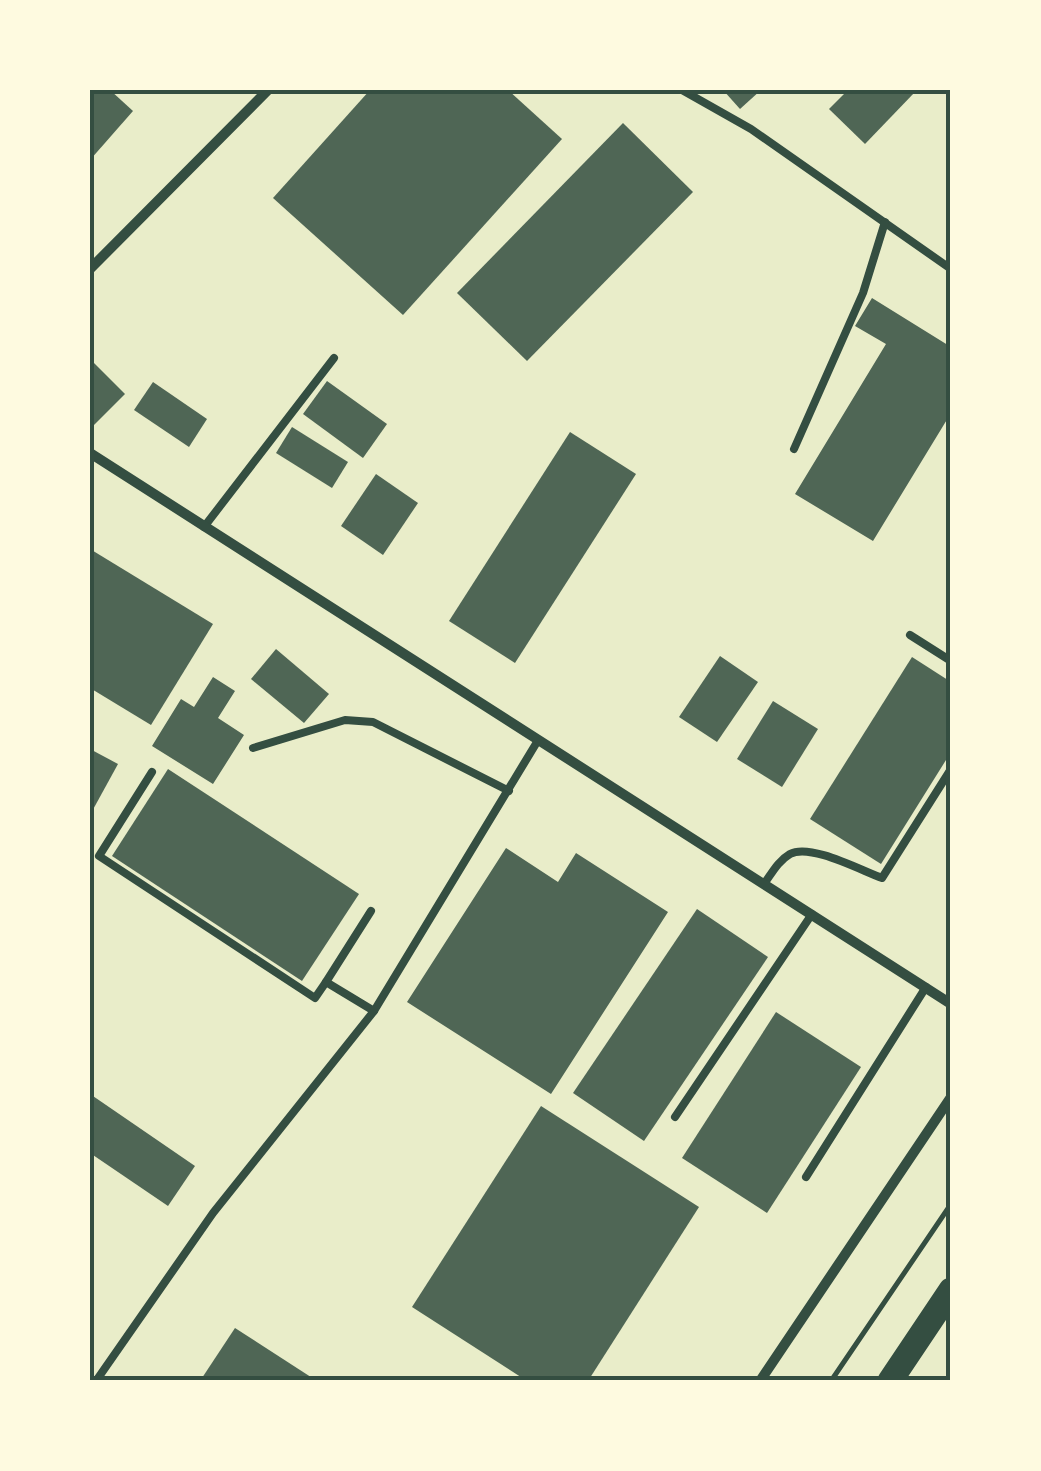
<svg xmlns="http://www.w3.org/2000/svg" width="1041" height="1471" font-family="'PT Sans',sans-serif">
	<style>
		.building { fill: #4f6655 }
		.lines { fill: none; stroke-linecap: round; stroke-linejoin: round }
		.path { stroke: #344e41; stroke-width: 5 }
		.service { stroke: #344e41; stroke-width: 8 }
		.minor { stroke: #344e41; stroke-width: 10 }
		.motorway { stroke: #344e41; stroke-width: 25 }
		.neatline { fill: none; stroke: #344e41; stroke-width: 4 }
	</style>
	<rect width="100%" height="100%" fill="#e9edc9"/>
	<g class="building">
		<path d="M90,90H110L133,111L90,160Z"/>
		<path d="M370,90H508L562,139L403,315L273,198Z"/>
		<path d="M723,90H761L740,109Z"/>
		<path d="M848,90H913L915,92L865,144L829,109Z"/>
		<path d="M623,123L693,192L527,361L457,293Z"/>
		<path d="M872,298L951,347V413L873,541L795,494L886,344L855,326Z"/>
		<path d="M90,359L125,394L90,429Z"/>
		<path d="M327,381L387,424L363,458L303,414Z"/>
		<path d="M153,382L207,419L189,447L134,410Z"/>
		<path d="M292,427L348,462L332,488L276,453Z"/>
		<path d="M570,432L636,474L515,663L449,621Z"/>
		<path d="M376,474L418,503L383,555L341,526Z"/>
		<path d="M90,549L213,624L151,725L90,688Z"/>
		<path d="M276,649L329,694L304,723L251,679Z"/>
		<path d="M720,656L758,682L717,742L679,717Z"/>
		<path d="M912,657L951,682V752L881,864L810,819Z"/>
		<path d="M213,677L235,691L218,718L244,735L213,784L152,746L181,699L194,707Z"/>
		<path d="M773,701L818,729L782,787L737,759Z"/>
		<path d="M90,749L118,764L90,815Z"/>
		<path d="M168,769L359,894L302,981L112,856Z"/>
		<path d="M506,848L558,882L576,853L668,912L551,1094L407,1002Z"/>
		<path d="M697,909L768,957L644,1141L573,1093Z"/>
		<path d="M776,1012L861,1067L767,1213L682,1158Z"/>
		<path d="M90,1094L195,1166L168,1206L90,1153Z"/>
		<path d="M541,1106L699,1207L588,1381H527L412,1307Z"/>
		<path d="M235,1328L317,1381H200Z"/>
	</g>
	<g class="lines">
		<path class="path" d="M831,1381L951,1204"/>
		<g class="service">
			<path d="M682,90L751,129L951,269"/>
			<path d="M794,449L863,293L885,222"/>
			<path d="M204,527L334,358"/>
			<path d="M910,635L951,661"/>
			<path d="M253,748L345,720L373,722L509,791"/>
			<path d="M152,772L99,856L315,998L326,982L374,1011"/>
			<path d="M764,884C772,873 778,861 790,854C810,843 860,870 882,878L951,769"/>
			<path d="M326,982L371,911"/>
			<path d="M675,1117L812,914"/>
			<path d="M806,1177L926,987"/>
			<path d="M96,1381L213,1213L374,1011L537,742"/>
		</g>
		<g class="minor">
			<path d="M90,269L268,90"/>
			<path d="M90,453L951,1004"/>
			<path d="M760,1381L951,1097"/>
		</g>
		<path class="motorway" d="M890,1381L951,1290"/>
	</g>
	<rect width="1041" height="1471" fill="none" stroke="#fefae0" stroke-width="185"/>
	<rect x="92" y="92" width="856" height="1286" class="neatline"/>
</svg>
